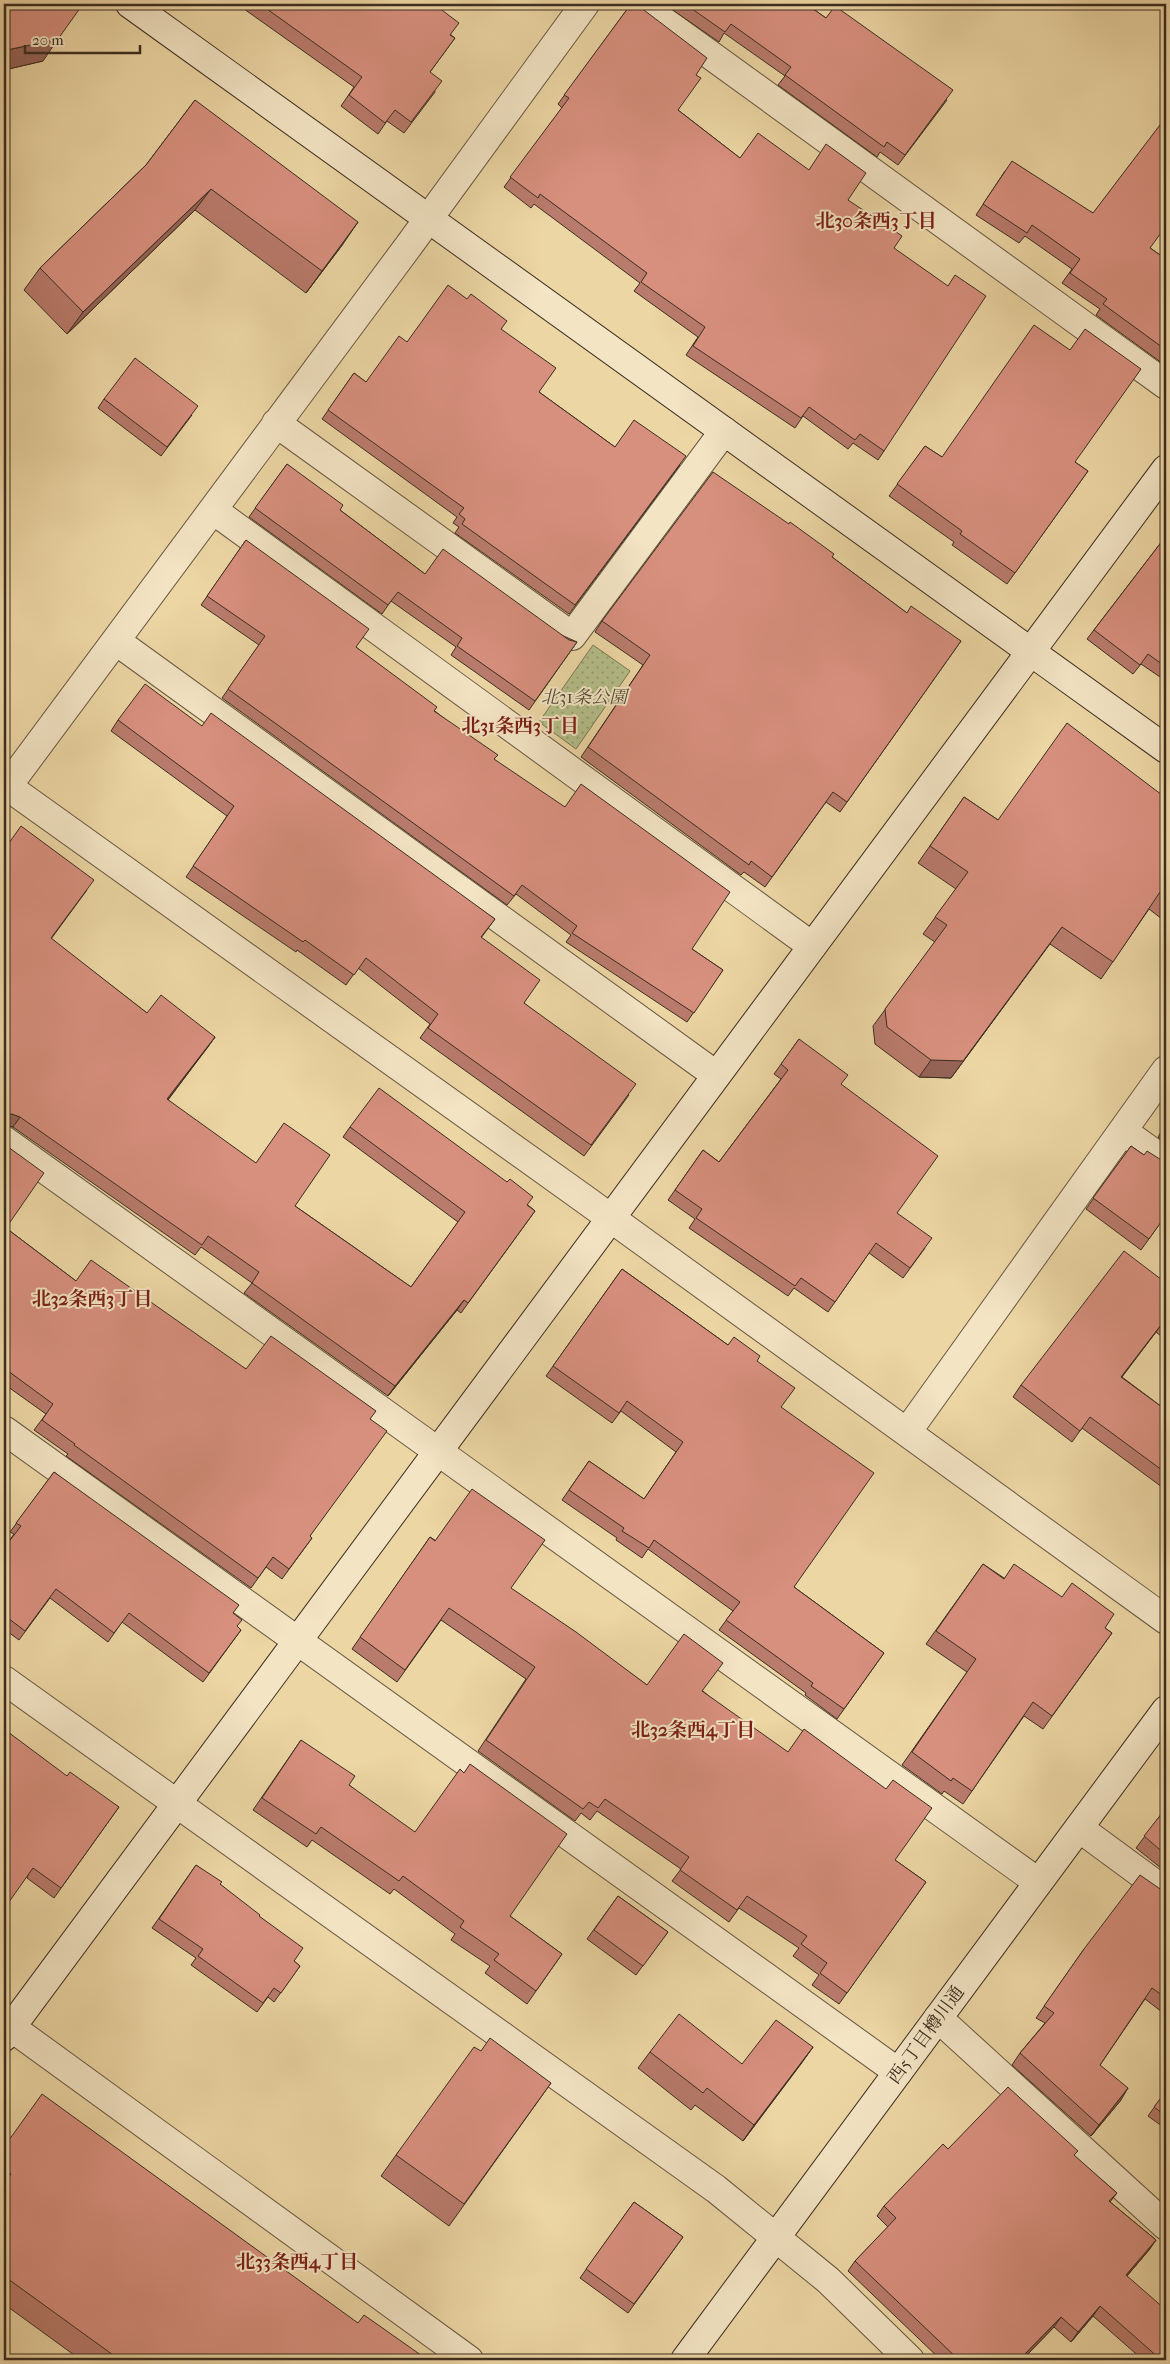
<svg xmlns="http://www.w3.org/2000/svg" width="1170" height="2364" font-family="'IM FELL French Canon','Noto Serif JP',serif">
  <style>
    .grass { fill: url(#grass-dots); stroke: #787654 }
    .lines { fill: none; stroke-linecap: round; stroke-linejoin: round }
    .street-casing { stroke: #685741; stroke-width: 30 }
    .secondary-casing { stroke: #3c2d20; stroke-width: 30 }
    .street { stroke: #f3e4c4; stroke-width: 28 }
    .secondary { stroke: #f3e4c4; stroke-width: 28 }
    .wall { fill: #b97b6c; stroke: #3c2d20 }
    .shaded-wall { fill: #966458; stroke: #3c2d20 }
    .building { fill: #d78f7e; stroke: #3c2d20 }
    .labels { text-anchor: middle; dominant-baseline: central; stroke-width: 4; stroke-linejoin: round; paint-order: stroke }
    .park-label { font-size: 18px; font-style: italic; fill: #544a35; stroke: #f3e4c4 }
    .street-label { font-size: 18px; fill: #3c2d20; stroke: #f3e4c4 }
    .neighbourhood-label { font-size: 19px; font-weight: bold; fill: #7a1f14; stroke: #f3e4c4 }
  </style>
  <defs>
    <pattern id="grass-dots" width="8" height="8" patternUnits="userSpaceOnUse" patternTransform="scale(1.25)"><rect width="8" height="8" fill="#b4be88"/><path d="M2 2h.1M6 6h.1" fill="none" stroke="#949b6f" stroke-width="1.8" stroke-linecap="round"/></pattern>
  </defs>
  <rect width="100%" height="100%" fill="#ecd6a4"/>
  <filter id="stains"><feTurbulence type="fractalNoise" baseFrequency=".004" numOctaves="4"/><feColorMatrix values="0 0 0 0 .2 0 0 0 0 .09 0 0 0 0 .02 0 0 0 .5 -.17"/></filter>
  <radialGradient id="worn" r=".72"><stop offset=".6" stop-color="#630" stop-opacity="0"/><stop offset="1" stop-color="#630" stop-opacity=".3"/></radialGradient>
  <path class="grass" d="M593 645 630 671 576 749 539 722Z"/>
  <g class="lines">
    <defs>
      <path id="street" d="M640 4 1166 385
        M276 423 572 636 724 431
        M213 510 812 946
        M116 641 716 1075
        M7 786 583 1198 1166 1620
        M4 791 410 244 585 4
        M1123 1131 1166 1162
        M4 1140 1038 1882
        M4 1430 898 2072
        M907 1432 1166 1070
        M4 1680 716 2189 828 2280 910 2360
        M1079 1828 1166 1892
        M938 2018 1166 2226
        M4 2022 469 2360"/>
      <path id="secondary" d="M130 4 1166 749
        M4 2037 1166 469
        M685 2360 1166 1710"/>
    </defs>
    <use href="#street" class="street-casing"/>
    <use href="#secondary" class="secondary-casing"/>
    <use href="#street" class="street"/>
    <use href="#secondary" class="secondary"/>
  </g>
  <path class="wall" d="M4 4 43 61 4 70Z
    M237 4H434L451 35 455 38 430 72 435 92 404 133 387 121 378 134 341 106 354 87Z
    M631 4 696 75 678 110 740 158 848 200 894 248 884 451 878 460 853 443 848 449 803 416 795 428 686 355 698 337 634 291 640 283 534 204 531 208 504 187 562 108 558 104Z
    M664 4H806L826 18 947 100 898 165 880 152 877 157 778 85 785 76 724 33 719 42Z
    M195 100 343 244 306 293 195 210 67 334 24 290 40 268 146 165Z
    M1005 171 1093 213 1150 248 1166 259V356L1162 363 1096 315 1100 309 1062 283 1072 269 1025 236 1019 243 976 215Z
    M501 329 539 392 615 447 680 465 569 614 455 533 459 527 453 523 457 517 322 419 354 373 366 382 407 342Z
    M104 399 192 415 161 456 98 408Z
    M925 446 942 457 1075 462 1088 471 1007 584 952 545 954 542 889 496Z
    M287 464 340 510 425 574 577 642 529 710 451 655 456 647 391 601 382 614 249 517Z
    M1166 536V681L1141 664 1133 674 1087 639Z
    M246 540 356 647 494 759 692 949 723 970 687 1022 566 942 571 935 516 894 507 905 222 698 259 645 201 605Z
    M832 557 907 613 961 641 840 812 826 802 765 887 744 872 741 875 581 757 643 665 595 632 602 621Z
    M118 720 202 726 495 919 481 938 524 1003 629 1095 584 1156 420 1038 430 1024 358 968 346 985 297 950 296 952 186 877 227 816 111 731Z
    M964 797 998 820 1166 798V922L1149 909 1101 979 1050 944 951 1078 919 1077 875 1044 873 1026 935 942 923 934 956 889 918 863Z
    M4 850 87 890 51 939 147 1013 215 1037 168 1100 295 1206 411 1287 458 1222 343 1137 350 1127 528 1205 535 1211 461 1313 457 1310 388 1396 244 1293 252 1283 201 1247 195 1255 13 1127 5 1124Z
    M799 1039 841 1085 897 1213 925 1248 903 1278 869 1253 828 1312 794 1288 788 1296 689 1228 695 1219 668 1200 703 1150 719 1162 781 1079 774 1074Z
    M1166 1124V1144L1158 1137Z
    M4 1144 6 1228 76 1281 246 1369 371 1419 310 1536 312 1538 282 1579 266 1567 251 1588 66 1456 68 1454 34 1430 46 1414 4 1384Z
    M1131 1146 1144 1155 1166 1215 1141 1250 1086 1209Z
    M622 1269 728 1345 757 1361 781 1407 794 1587 884 1653 837 1719 805 1695 806 1693 719 1630 733 1611 648 1549 642 1558 616 1540 617 1538 562 1500 589 1461 644 1499 676 1452 621 1411 612 1423 546 1376Z
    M1166 1283V1340L1156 1332 1122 1377 1166 1410V1490L1082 1428 1072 1442 1013 1397 1021 1385Z
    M54 1472 233 1613 237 1627 241 1630 203 1682 122 1622 108 1642 50 1598 19 1640 4 1629V1548L14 1534 10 1532Z
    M430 1537 511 1589 647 1685 703 1691 895 1860 926 1882 839 2004 812 1985 819 1975 793 1956 799 1948 739 1908 729 1922 672 1881 681 1869 597 1811 590 1820 581 1813 575 1821 478 1751 526 1679 441 1620 397 1682 352 1649Z
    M983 1564 1004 1578 1105 1628 1112 1633 1043 1729 1024 1716 963 1804 944 1791 942 1794 902 1765 967 1672 926 1644Z
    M301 1740 349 1785 510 1916 562 1954 527 2004 485 1973 490 1966 451 1940 455 1934 394 1889 390 1894 312 1840 307 1847 253 1810Z
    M67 1776 119 1807 54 1898 27 1878Z
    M1166 1808V1872L1136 1848Z
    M196 1865 259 1916 294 1961 300 1966 274 2002 268 1997 257 2012 191 1965 196 1958 152 1928Z
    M1166 1893V2015L1145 1999 1100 2065 1121 2100 1091 2136 1012 2065 1020 2053 1045 2023 1036 2018 1084 1949Z
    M618 1896 668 1932 636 1975 587 1939Z
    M813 2047 743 2141 695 2105 691 2110 638 2068 650 2052 742 2064Z
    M481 2051 551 2083 449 2226 381 2176 396 2155Z
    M1166 2091V2129L1148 2116Z
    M4 2147 358 2323 428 2360H81L4 2304Z
    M948 2149 1074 2156 1117 2193 1110 2202 1156 2240 1149 2250 1127 2276 1166 2360H1143L1093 2316 1071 2342 1054 2327 1022 2360H941L848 2271 855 2261 888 2227 877 2216 884 2206Z
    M634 2202 683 2237 628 2313 580 2278Z"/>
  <path class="shaded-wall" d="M58 39 43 61 4 70V55L7 50Z
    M211 189 195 210 67 334 83 312Z
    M358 222 343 244 306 293 322 271Z
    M1062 927 951 1078 919 1077 931 1060Z
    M215 1037 208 1047 160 1110 167 1099Z
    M12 1114 20 1117 13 1127 4 1125V1117L5 1115Z
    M464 1300 457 1310 388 1396 395 1386Z
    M1164 1321 1156 1332 1113 1388 1121 1377Z
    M813 2047 801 2064 743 2141 754 2125Z
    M1128 2088 1121 2100 1091 2136 1099 2125Z
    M1156 2240 1149 2250 1119 2285 1126 2275Z
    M1100 2306 1093 2316 1071 2342 1078 2332Z
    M1061 2317 1054 2327 1022 2360H1019Z"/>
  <path class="building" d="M4 4H83L58 39 7 50 4 39Z
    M260 4H434L459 23 450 35 455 38 430 72 442 81 411 122 395 110 385 123 349 95 362 77Z
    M631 4H636L707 58 696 75 701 78 678 110 740 158 758 133 809 170 826 144 866 173 848 200 902 236 894 248 948 286 955 275 986 296 884 451 860 434 855 440 809 407 801 418 693 346 705 327 641 282 647 273 540 194 538 198 510 177 569 98 564 95Z
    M685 4H806L826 18 835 6 953 90 905 155 887 142 884 147 785 75 791 67 731 24 725 32Z
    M195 100 358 222 322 271 211 189 83 312 40 268 146 165Z
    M1166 117V226L1150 248 1166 259V350L1103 304 1107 299 1070 273 1080 259 1032 225 1027 233 983 204 1012 161 1093 213Z
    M448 285 467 299 471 294 507 321 501 329 556 368 539 392 615 447 634 420 686 456 575 605 462 524 465 519 459 514 464 508 328 410 354 373 366 382 399 336 407 342Z
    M1034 325 1070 350 1085 329 1141 369 1075 462 1088 471 1015 573 960 534 962 531 897 484 925 446 942 457Z
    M135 358 198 406 167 447 104 399Z
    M287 464 343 505 340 510 425 574 443 549 569 640 577 642 535 701 457 646 462 638 398 592 388 605 255 508Z
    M713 472 789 524 790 522 834 554 832 557 907 613 911 606 961 641 847 802 833 792 772 877 751 861 749 865 588 747 650 655 602 621Z
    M1166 536V667L1148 654 1140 665 1094 630Z
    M246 540 369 629 356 647 437 707 434 711 498 755 494 759 565 807 581 784 730 892 692 949 723 970 694 1013 572 933 577 926 522 885 514 896 228 689 265 636 207 596Z
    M145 684 202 726 211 713 495 919 481 937 540 980 524 1003 636 1084 591 1145 428 1028 438 1014 366 958 354 975 305 940 303 942 193 866 234 806 118 720Z
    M1067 723 1166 798V896L1160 892 1113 962 1062 927 963 1061 931 1060 887 1027 885 1009 947 925 935 917 968 872 930 846 964 797 998 820Z
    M21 826 94 880 51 938 147 1013 161 995 215 1037 167 1099 256 1163 284 1123 330 1155 295 1206 411 1287 465 1212 350 1127 379 1088 507 1182 510 1179 533 1197 527 1205 535 1211 468 1303 464 1300 395 1386 252 1283 259 1272 208 1236 202 1245 20 1117 12 1114 5 1115 4 1117V850Z
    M799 1039 848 1075 841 1084 938 1156 897 1213 932 1238 910 1268 876 1243 835 1302 801 1278 795 1286 696 1218 702 1209 675 1190 703 1150 719 1162 788 1070 781 1064Z
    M4 1144 44 1173 6 1228 76 1281 91 1260 246 1369 271 1336 376 1411 370 1419 387 1431 310 1536 312 1538 289 1569 273 1557 258 1578 74 1445 75 1444 42 1420 53 1404 4 1368Z
    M1131 1146 1144 1155 1147 1151 1166 1163V1215L1149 1239 1093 1198Z
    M1124 1251 1166 1283V1323L1164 1321 1121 1377 1166 1410V1473L1090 1417 1080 1431 1021 1385Z
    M622 1269 728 1345 734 1337 760 1356 757 1361 795 1388 781 1407 874 1473 794 1587 884 1653 844 1709 811 1686 813 1683 726 1620 740 1602 654 1540 649 1548 622 1531 624 1528 569 1490 589 1461 644 1499 683 1442 627 1401 619 1413 553 1366Z
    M54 1472 239 1605 233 1613 242 1620 237 1626 241 1630 209 1673 129 1613 114 1633 56 1589 25 1631 4 1615V1548L21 1526 16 1523Z
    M472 1489 545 1540 511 1588 576 1632 647 1685 684 1634 723 1663 702 1691 788 1752 804 1729 886 1789 893 1780 932 1808 895 1860 926 1882 847 1993 820 1973 827 1963 801 1944 807 1936 747 1896 737 1910 680 1870 689 1857 605 1799 598 1808 589 1802 583 1809 486 1740 535 1667 449 1608 405 1670 360 1637 430 1537 435 1541Z
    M983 1564 1004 1579 1014 1564 1062 1597 1072 1583 1114 1614 1105 1628 1112 1633 1052 1716 1033 1702 972 1791 953 1778 951 1781 912 1752 976 1659 936 1631Z
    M4 1729 67 1776 70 1772 119 1807 61 1888 33 1868 4 1909Z
    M301 1740 355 1776 349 1785 415 1832 460 1769 464 1773 470 1764 567 1834 510 1916 562 1954 536 1991 494 1960 499 1954 460 1927 464 1921 403 1876 399 1881 321 1827 316 1834 262 1798Z
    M1166 1808V1855L1144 1836Z
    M196 1865 222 1882 220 1884 260 1915 259 1916 303 1948 294 1961 300 1966 281 1993 274 1988 263 2003 198 1956 203 1949 159 1919Z
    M1140 1875 1166 1893V1998L1152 1988 1100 2065 1128 2088 1099 2125 1020 2053 1054 2013 1044 2006 1084 1949Z
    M618 1896 668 1932 643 1966 594 1930Z
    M679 2014 742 2064 776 2020 813 2047 754 2125 707 2088 703 2093 650 2052Z
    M490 2038 551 2083 464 2204 396 2155 474 2047 481 2051Z
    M1008 2087 1078 2151 1074 2155 1117 2193 1109 2201 1156 2240 1126 2275 1166 2310V2360H1158L1159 2358 1100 2306 1078 2332 1061 2317 1019 2360H959L855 2261 896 2218 884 2206 943 2144 948 2149Z
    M1166 2091V2116L1154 2107Z
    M42 2094 358 2323 364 2315 428 2360H120L4 2276V2184L11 2174 4 2169V2147Z
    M634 2202 683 2237 634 2304 586 2269Z"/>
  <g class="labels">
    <g class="park-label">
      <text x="584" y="697">北31条公園</text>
    </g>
    <g class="street-label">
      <text transform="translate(926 2035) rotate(-54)">西5丁目樽川通</text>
    </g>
    <g class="neighbourhood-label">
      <text x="876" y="221">北30条西3丁目</text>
      <text x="520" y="726">北31条西3丁目</text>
      <text x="92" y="1299">北32条西3丁目</text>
      <text x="693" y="1730">北32条西4丁目</text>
      <text x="297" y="2262">北33条西4丁目</text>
    </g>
  </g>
  <rect width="1170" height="2364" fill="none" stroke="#ecd6a4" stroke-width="20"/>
  <rect x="5" y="5" width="1160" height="2354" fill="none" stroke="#3c2d20" stroke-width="2.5"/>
  <rect x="10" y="10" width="1150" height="2344" fill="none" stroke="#3c2d20"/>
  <path d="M25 45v8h115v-8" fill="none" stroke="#3c2d20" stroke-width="2.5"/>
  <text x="32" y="45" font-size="15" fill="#3c2d20" stroke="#f3e4c4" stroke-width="4" paint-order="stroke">20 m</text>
  <rect width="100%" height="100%" filter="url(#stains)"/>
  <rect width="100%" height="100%" fill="url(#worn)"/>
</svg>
